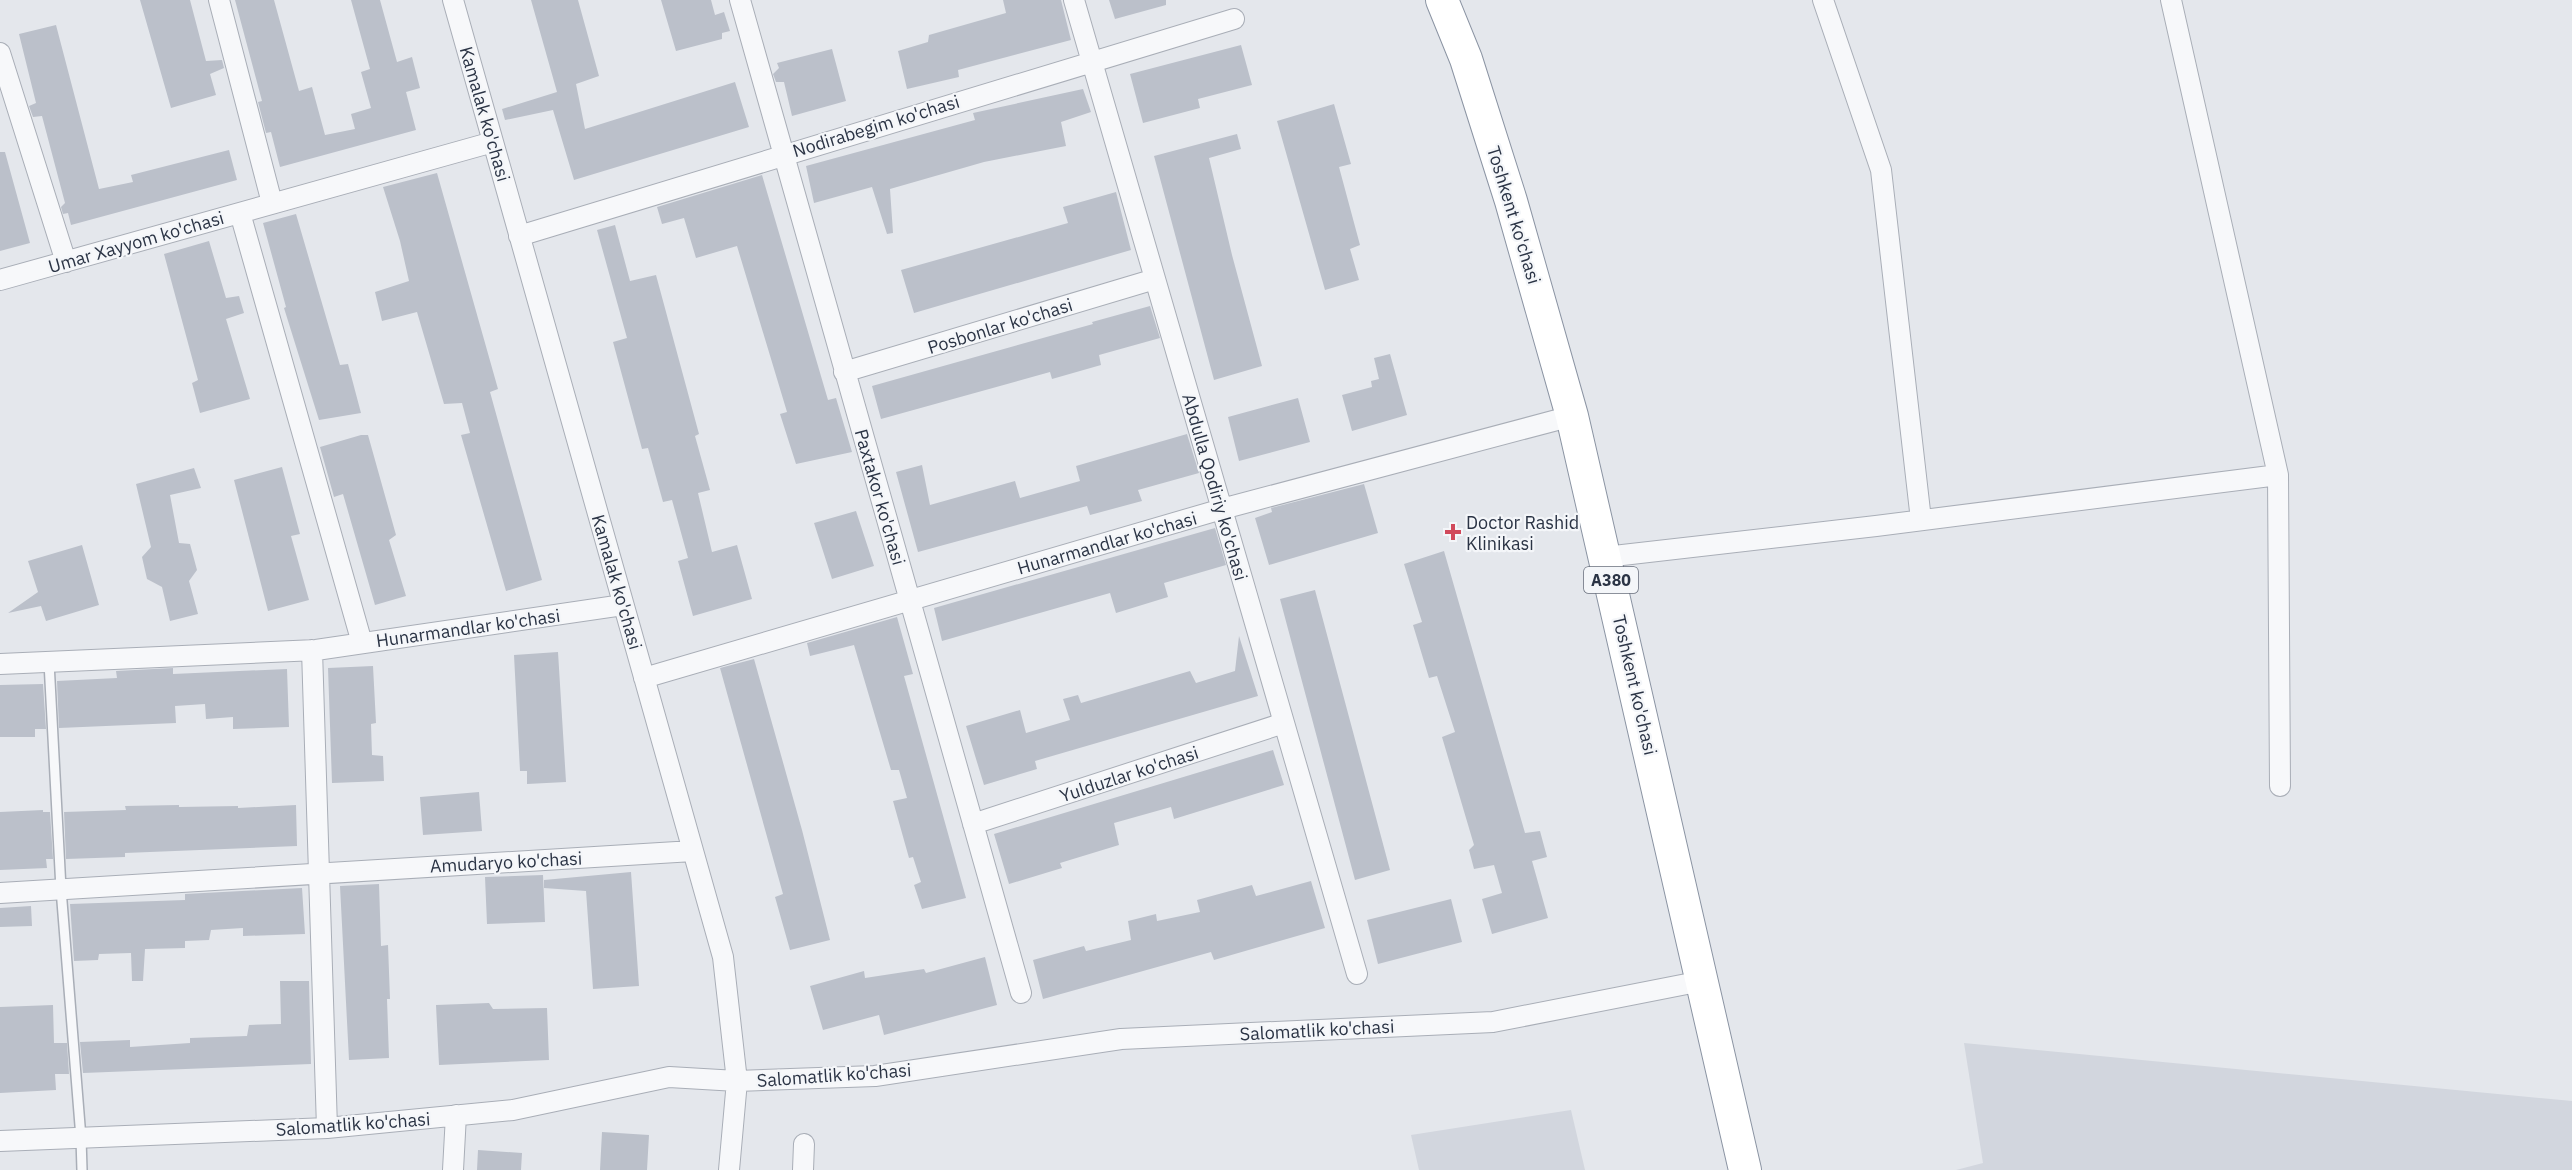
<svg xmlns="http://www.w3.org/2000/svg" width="2572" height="1170" font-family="'IBM Plex Sans',sans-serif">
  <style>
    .built { fill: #d2d6de }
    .building { fill: #bbc0ca }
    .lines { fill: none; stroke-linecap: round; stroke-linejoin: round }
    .service-casing { stroke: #a9aeb7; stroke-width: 12 }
    .minor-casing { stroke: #a9aeb7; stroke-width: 22 }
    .trunk-casing { stroke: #8b94a3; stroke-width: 34 }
    .service { stroke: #f7f8fa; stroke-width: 9 }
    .minor { stroke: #f7f8fa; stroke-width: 20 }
    .trunk { stroke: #fff; stroke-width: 32 }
    .poi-dot { fill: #d1495b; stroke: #f4f6f9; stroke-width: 2 }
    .labels { text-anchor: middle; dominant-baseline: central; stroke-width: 4.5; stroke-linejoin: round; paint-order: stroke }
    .shield { fill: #f4f6f9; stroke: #676e7b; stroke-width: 1.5 }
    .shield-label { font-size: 16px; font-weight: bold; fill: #2b3445 }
    .street-label { font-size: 18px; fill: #2b3445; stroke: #f4f6f9 }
    .poi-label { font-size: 18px; fill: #2b3445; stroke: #f4f6f9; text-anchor: start }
  </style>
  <rect width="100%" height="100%" fill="#e4e7ec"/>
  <path class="built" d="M1964 1043 2572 1101V1170H1956L1983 1163Z
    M1571 1110 1585 1170H1419L1411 1135Z"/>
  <path class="building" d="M140 0H190L206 61 222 60 224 68 210 74 216 95 171 108Z
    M235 0H274L299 91 312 87 325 135 355 129 351 114 371 108 361 72 370 69 351 0H380L397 62 412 57 420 88 406 92 416 130 280 167 271 132 266 133 258 102 262 101Z
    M531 0H578L599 76 576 84 585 129 735 82 749 127 574 180 553 110 505 120 502 109 557 92Z
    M661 0H711L715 15 724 12 730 31 722 33V39L676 51Z
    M1003 0H1061L1071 40 958 70 959 77 907 89 898 51 928 42 929 35 1006 13Z
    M1109 0H1166V5L1115 19Z
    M56 25 99 189 133 182 131 175 229 150 237 180 71 225 68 213 63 214 61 207 65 203 42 116 33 117 29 106 36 103 19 34Z
    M1241 45 1252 85 1198 99 1200 108 1143 123 1130 74Z
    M832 49 846 101 792 116 784 82H776L773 74 779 68 777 63Z
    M1083 89 1091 112 1061 122 1066 146 984 162 890 189 893 233 887 234 872 187 814 203 806 166 975 120 973 113Z
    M1334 104 1351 164 1339 167 1360 245 1350 249 1359 280 1325 290 1277 121Z
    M1237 134 1241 149 1209 158 1232 255 1262 366 1214 380 1154 156Z
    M0 152H5L30 243 0 251Z
    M437 173 498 389 490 392 542 580 506 591 461 435 470 433 462 403 444 404 417 312 382 321 375 292 409 281 400 241 383 187Z
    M762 175 828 400 836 398 852 452 796 464 780 414 787 412 737 246 696 258 684 218 662 224 657 207Z
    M1116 192 1131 250 914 313 901 270 1068 223 1063 207Z
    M296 214 340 365 348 364 361 413 319 420 284 308 286 307 263 223Z
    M615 225 630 281 656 275 699 434 695 436 710 490 698 493 712 552 737 545 752 599 693 616 678 561 688 558 672 500 663 502 648 448 642 449 613 342 627 338 597 230Z
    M209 241 226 298 239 296 244 313 226 319 250 399 200 413 192 383 198 380 164 254Z
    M1150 306 1160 338 1099 355 1101 365 1052 379 1050 372 881 419 872 386 1093 324 1092 322Z
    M1390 354 1407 415 1352 431 1342 395 1372 387 1371 381 1379 379 1374 358Z
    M1298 398 1310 442 1239 461 1228 417Z
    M1187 434 1199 473 1138 490 1142 501 1090 515 1087 506 918 552 896 472 922 465 930 505 1015 481 1020 498 1080 481 1076 466Z
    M361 435H368L396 535 389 540 406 596 375 605 343 494 334 497 320 447Z
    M282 467 300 534 291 536 309 600 268 611 234 480Z
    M194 468 201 488 170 495 179 543 190 544 197 570 189 581 198 614 170 621 162 587 147 579 142 557 151 547 136 484Z
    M1364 484 1378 533 1269 565 1255 518 1272 512 1271 508Z
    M856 511 874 566 832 579 814 523Z
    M1215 528 1226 565 1164 583 1168 597 1116 613 1110 593 942 641 934 608Z
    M82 545 99 605 46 621 41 606 8 613 38 592 28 561Z
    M1444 551 1525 833 1540 831 1547 857 1532 861 1548 918 1492 934 1482 899 1502 893 1494 865 1474 869 1469 850 1474 845 1442 737 1455 732 1437 676 1429 678 1413 625 1422 622 1404 564Z
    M1315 590 1390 870 1355 880 1280 599Z
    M897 617 913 674 904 676 966 898 922 909 914 885 921 882 913 857 909 858 893 801 907 798 899 770H891L854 645 810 656 807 643Z
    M1239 636 1258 696 1035 761 1037 769 984 785 966 726 1020 710 1026 733 1070 720 1063 699 1078 695 1081 703 1190 671 1196 683 1235 671Z
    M558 652 566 782 527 784V771H520L514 655Z
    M754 659 802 830 830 940 790 950 775 897 783 894 720 668Z
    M373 666 376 723 371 724 372 755 383 756 384 781 332 783 328 668Z
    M173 668V674L287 669 289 727 233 729V717L206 719 205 704 175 706 176 723 59 728 57 681 117 678 116 671Z
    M43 684 46 729H35V737H0V685Z
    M1273 750 1284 785 1174 819 1171 807 1114 823 1119 845 1060 863 1062 868 1009 884 994 834Z
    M479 792 482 831 423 835 420 797Z
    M179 805V807L238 806V808L296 805 297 846 125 853V857L66 859 64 812 126 810 125 806Z
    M43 810V812H50L53 859H46L47 868 0 870V812Z
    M631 872 639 986 593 989 586 891 544 888V880Z
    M543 875 545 922 487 924 485 877Z
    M1311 881 1325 928 1214 960 1211 952 1043 999 1033 960 1084 946 1086 951 1131 940 1128 921 1156 914 1157 921 1200 912 1197 900 1252 885 1256 896Z
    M379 884 381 946 388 945 390 999H387L389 1058 349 1060 340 886Z
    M302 888 305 934 243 936V928L211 930 209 940 185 941V948L145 949 143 981H132L131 953 99 954 98 960 74 961 70 904 185 900V894Z
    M1451 899 1462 942 1378 964 1367 920Z
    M31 906 32 926 0 927V908Z
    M985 957 997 1005 884 1035 879 1015 823 1030 810 986 864 971 865 978 924 969 926 973Z
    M280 981H309L311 1064 83 1073 80 1042 130 1040V1047L190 1043V1038L247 1036 249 1025 281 1024Z
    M489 1003 493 1009 547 1008 549 1060 439 1065 436 1005Z
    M53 1005 54 1043H67L69 1074H55L56 1090 0 1093V1007Z
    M602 1132 649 1135 647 1170H600Z
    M478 1150 522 1153 521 1170H477Z"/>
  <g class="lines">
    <defs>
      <path id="service" d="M49 662 61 889 81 1138 82 1170"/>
      <path id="minor" d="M219 0 272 203
        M453 0 723 957 737 1081 729 1170
        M740 0 1021 993
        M1074 0 1357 974
        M1823 0 1881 170 1921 520
        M2171 0 2278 475 2280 786
        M0 53 66 262
        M240 213 362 643
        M519 236 1234 19
        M0 280 493 142
        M844 372 1155 279
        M1605 557 1876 526 2278 475
        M312 650 327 1128
        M0 664 316 650 623 605
        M644 678 1222 509 1572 416
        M973 824 1284 723
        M0 893 693 851
        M0 1141 327 1128 513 1110 669 1077 737 1081 875 1076 1121 1039 1493 1022 1702 981
        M453 1170 456 1115
        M803 1170 804 1144"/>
      <path id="trunk" d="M1442 0 1466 59 1511 201 1572 416 1745 1170"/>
    </defs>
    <use href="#service" class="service-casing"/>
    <use href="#minor" class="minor-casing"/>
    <use href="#trunk" class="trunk-casing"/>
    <use href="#service" class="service"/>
    <use href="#minor" class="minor"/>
    <use href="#trunk" class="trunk"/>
  </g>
  <path class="poi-dot" d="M1450 523h6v6h6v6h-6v6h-6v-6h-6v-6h6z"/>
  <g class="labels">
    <rect class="shield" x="1584" y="567" width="54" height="26" rx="4.5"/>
    <g class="shield-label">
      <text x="1611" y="580">A380</text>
    </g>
    <g class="street-label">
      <text transform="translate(485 114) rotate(74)">Kamalak ko'chasi</text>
      <text transform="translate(876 126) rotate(-17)">Nodirabegim ko'chasi</text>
      <text transform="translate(1514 215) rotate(73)">Toshkent ko'chasi</text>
      <text transform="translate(136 242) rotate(-16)">Umar Xayyom ko'chasi</text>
      <text transform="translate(1000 326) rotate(-17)">Posbonlar ko'chasi</text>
      <text transform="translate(1215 487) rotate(74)">Abdulla Qodiriy ko'chasi</text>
      <text transform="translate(880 497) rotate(74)">Paxtakor ko'chasi</text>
      <text transform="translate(1107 543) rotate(-16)">Hunarmandlar ko'chasi</text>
      <text transform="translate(617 582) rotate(74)">Kamalak ko'chasi</text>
      <text transform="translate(468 628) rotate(-8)">Hunarmandlar ko'chasi</text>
      <text transform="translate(1635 685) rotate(77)">Toshkent ko'chasi</text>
      <text transform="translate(1129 774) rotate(-18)">Yulduzlar ko'chasi</text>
      <text transform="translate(506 862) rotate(-3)">Amudaryo ko'chasi</text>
      <text transform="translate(1317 1030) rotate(-3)">Salomatlik ko'chasi</text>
      <text transform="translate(834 1075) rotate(-4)">Salomatlik ko'chasi</text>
      <text transform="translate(353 1124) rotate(-4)">Salomatlik ko'chasi</text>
    </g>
    <g class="poi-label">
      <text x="1466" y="522">Doctor Rashid<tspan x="1466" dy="21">Klinikasi</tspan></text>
    </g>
  </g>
</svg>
